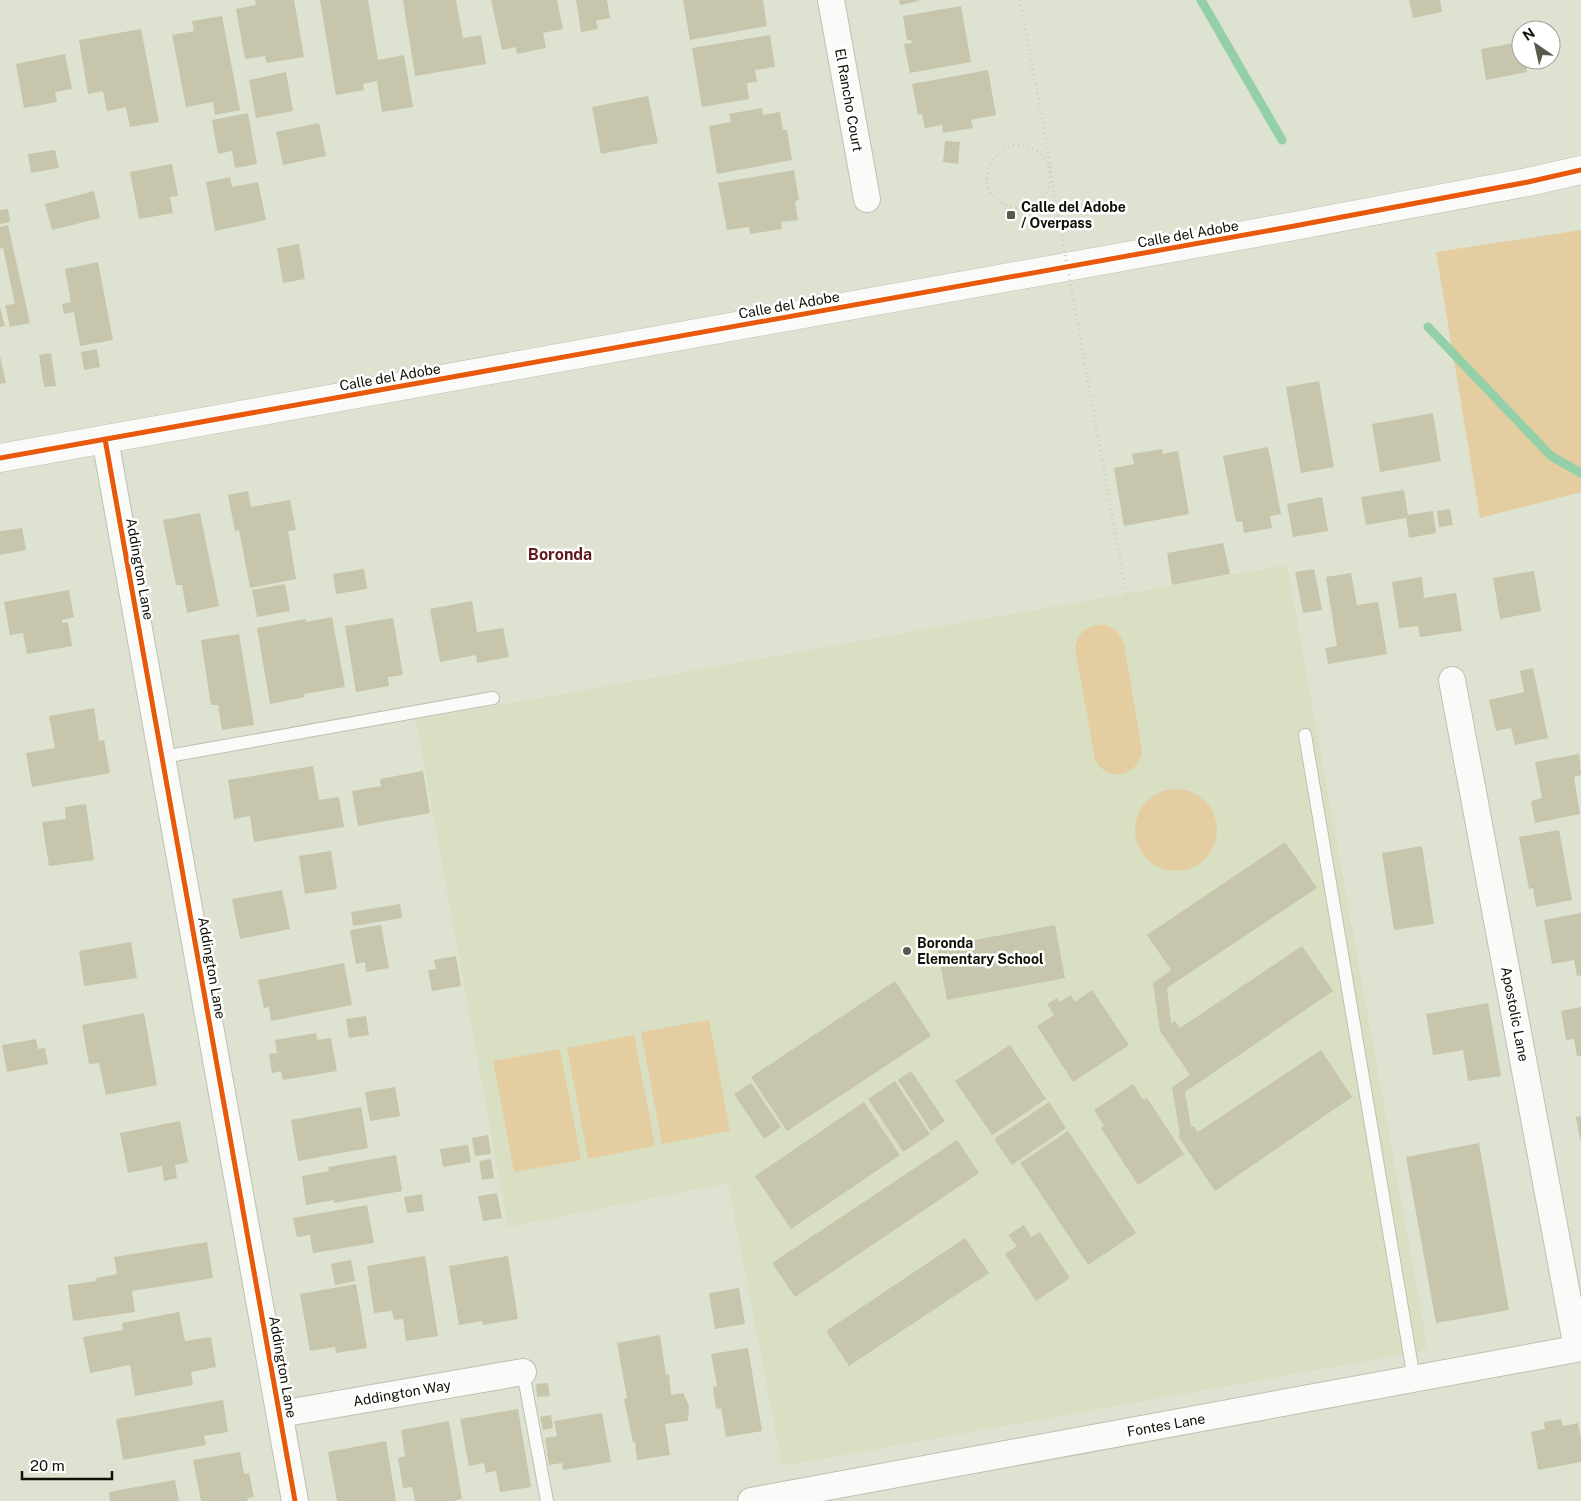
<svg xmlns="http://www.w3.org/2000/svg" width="1581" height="1501" font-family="'Public Sans',sans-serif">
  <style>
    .built { fill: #d9dfc2 }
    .green { fill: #e4cea1 }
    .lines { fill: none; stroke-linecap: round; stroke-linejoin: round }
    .stream { stroke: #93d0a7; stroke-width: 9 }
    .building { fill: #c7c5ac }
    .lane-casing { stroke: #bdc0b2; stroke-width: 14 }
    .street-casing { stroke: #bdc0b2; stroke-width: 28 }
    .secondary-casing { stroke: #bdc0b2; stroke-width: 29 }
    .path { stroke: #cccec8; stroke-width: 3; stroke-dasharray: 1 4; stroke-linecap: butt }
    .lane { stroke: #fafbf8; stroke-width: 12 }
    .street { stroke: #fafbf8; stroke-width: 26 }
    .secondary { stroke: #fafbf8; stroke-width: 28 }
    .path-bridge { stroke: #cccec8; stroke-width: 3; stroke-dasharray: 1 4; stroke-linecap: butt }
    .cycleway-casing { stroke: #fff; stroke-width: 8 }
    .cycleway { stroke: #e8590c; stroke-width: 5 }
    .poi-dot { fill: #575a4d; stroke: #fff; stroke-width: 2 }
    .labels { text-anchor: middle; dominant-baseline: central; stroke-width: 5; stroke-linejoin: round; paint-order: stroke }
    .street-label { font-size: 14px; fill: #0f1106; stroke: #fff }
    .poi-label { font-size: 14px; font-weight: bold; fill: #0f1106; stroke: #fff; text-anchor: start }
    .quarter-label { font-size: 16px; font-weight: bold; fill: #5f1a20; stroke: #fff }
  </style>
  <rect width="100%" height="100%" fill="#dee2d0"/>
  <path class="built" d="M1287 565 1428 1350 782 1466 728 1183 508 1227 416 720Z"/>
  <path class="green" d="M1581 230V492L1480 518 1436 252Z
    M1096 625C1109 623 1120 631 1124 644L1142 751C1138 778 1106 783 1095 759L1075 648C1077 636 1083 628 1096 625Z
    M1135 830a41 41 0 1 1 82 0a41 41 0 1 1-82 0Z
    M709 1020 730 1131 662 1144 641 1032Z
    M634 1035 655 1146 588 1159 567 1048Z
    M560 1049 581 1160 514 1172 493 1061Z"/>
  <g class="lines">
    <path class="stream" d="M1201 0 1282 140
      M1428 327 1551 456 1581 473"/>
  </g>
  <path class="building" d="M255 0H294L304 57 267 63 265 56 245 59 236 9 256 5Z
    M320 0H368L378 60 404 55 413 107 382 112 377 81 363 84 364 90 336 95Z
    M403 0H456L463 38 481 35 486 64 415 76Z
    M491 0H557L563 29 543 33 546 48 517 54 516 47 502 50Z
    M576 0H607L610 18 596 21 598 29 581 32Z
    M683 0H763L767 26 690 40Z
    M899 0H919V1L900 5Z
    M1409 0H1440L1442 12 1413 18Z
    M961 6 971 62 910 73 904 44 912 43 911 40H907L903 16Z
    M222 16 240 110 215 115 213 102 186 107 172 35 194 31 192 21Z
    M141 29 159 122 130 127 126 107 107 111 103 91 88 94 79 40Z
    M770 35 775 67 755 70 757 82 747 83 749 99 702 107 692 48Z
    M1521 42V60H1525L1527 72 1486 80 1481 49Z
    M65 54 72 89 55 92 57 102 24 108 16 64Z
    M988 70 996 115 971 120 973 128 943 133 942 125 925 128 922 114 918 115 912 84Z
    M286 72 293 111 256 118 249 80Z
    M648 96 658 143 601 154 592 107Z
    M762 108 763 115 780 112 783 130H787L792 160 717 174 709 126 731 122 729 114Z
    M248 113 257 164 235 168 232 151 218 154 212 120Z
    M319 123 326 156 283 165 276 132Z
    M945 141 960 142 958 164 943 162Z
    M55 150 59 168 31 173 28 154Z
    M172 164 178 196 170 197 173 213 139 219 130 172Z
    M794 170 799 200 795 201 798 220 781 222 782 229 750 234 749 227 727 230 718 183Z
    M230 177 232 187 258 182 266 220 215 231 206 182Z
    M94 191 100 218 52 230 45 204Z
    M8 209 10 222 0 224V210Z
    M8 225 30 323 10 327 5 305 15 304 3 248 0 249V227Z
    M299 244 305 279 283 283 277 248Z
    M98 262 113 340 80 346 74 312 64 314 62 304 71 302 65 269Z
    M0 307 5 326 0 327Z
    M97 349 100 367 84 370 81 352Z
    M51 353 56 386 44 387 39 355Z
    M0 356 6 383 0 384Z
    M1319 381 1334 467 1301 473 1286 387Z
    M1433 413 1441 461 1380 472 1372 424Z
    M1268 447 1281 514 1270 516 1272 528 1244 533 1242 521 1236 522 1223 456Z
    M1162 449 1163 454 1178 451 1189 514 1124 526 1114 468 1134 464 1132 454Z
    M1404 490 1408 515 1433 511 1436 533 1409 538 1406 518 1366 525 1361 497Z
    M248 491 251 507 290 500 296 530 288 531 296 579 250 588 239 530 235 531 228 495Z
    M1322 497 1328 531 1293 537 1287 504Z
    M1450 509 1453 525 1439 527 1437 511Z
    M200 513 219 606 187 613 182 585H176L163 520Z
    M22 528 26 550 0 555V531Z
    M1223 543 1230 574 1172 585 1167 553Z
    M364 569 367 589 336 594 333 574Z
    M1314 569 1322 610 1303 613 1295 572Z
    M1534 571 1541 611 1500 619 1493 578Z
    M1351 573 1357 605 1378 602 1387 654 1328 664 1325 648 1337 646 1326 577Z
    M1422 577 1424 598 1456 593 1462 631 1420 637 1418 626 1399 628 1392 582Z
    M285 584 290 611 257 617 252 590Z
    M69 590 74 617 62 620V623L68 622 72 646 27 654 23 633 10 635 4 602Z
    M472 601 477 632 503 628 509 657 477 663 476 655 440 662 430 609Z
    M332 617 345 687 304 694 305 697 270 704 257 628 306 619V622Z
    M393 618 403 675 388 677 389 686 356 692 345 626Z
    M239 634 254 725 222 730 218 705H211L201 640Z
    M1533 668 1548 738 1515 745 1511 728 1496 731 1489 700 1524 692 1520 671Z
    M94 708 99 741 104 740 110 773 32 787 26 753 55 748 49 716Z
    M1579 754 1581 775 1574 777 1580 814 1535 823 1531 801 1542 798 1535 762Z
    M313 766 319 800 339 797 344 827 254 842 250 816 234 819 228 780Z
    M423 771 430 813 358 826 352 791 381 786 380 779Z
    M86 804 94 860 49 866 42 822 66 819 65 807Z
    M1559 830 1572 900 1536 907 1533 888 1529 889 1519 837Z
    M1285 842 1317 888 1167 988 1171 1023 1175 1021 1180 1028 1302 946 1333 991 1185 1092 1191 1127 1194 1126 1198 1132 1321 1050 1352 1097 1215 1191 1178 1136 1180 1135 1172 1087 1190 1075 1160 1031 1153 983 1171 970 1147 935Z
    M1422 846 1434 924 1394 930 1382 853Z
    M331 851 337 889 305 894 299 856Z
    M282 890 290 929 240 939 232 899Z
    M400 904 402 918 353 926 351 912Z
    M1581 913V975L1577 976 1574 960 1552 964 1544 920Z
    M381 925 389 968 366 972 365 962 356 964 350 930Z
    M1055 925 1065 978 947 1000 937 947Z
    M131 942 137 978 84 986 79 951Z
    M456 956 461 986 432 991 428 970 436 969 434 960Z
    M344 963 352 1005 271 1021 269 1007 264 1008 258 980Z
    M895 981 931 1036 787 1131 751 1077Z
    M1092 990 1129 1045 1073 1082 1037 1026 1054 1015 1047 1004 1057 998 1060 1002 1071 995 1075 1002Z
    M1488 1003 1501 1076 1468 1081 1463 1050 1433 1055 1426 1014Z
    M1581 1007V1056H1577L1574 1039 1566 1040 1561 1011Z
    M144 1013 157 1085 106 1095 99 1063 89 1064 82 1025Z
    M366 1016 369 1035 349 1038 346 1019Z
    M316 1033 317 1040 331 1038 337 1071 283 1080 281 1071 272 1073 269 1054 277 1053 275 1040Z
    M36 1039 38 1049 45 1048 48 1064 7 1072 2 1045Z
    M1010 1045 1046 1099 992 1135 955 1081Z
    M911 1071 945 1121 931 1131 898 1080Z
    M895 1081 930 1134 903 1152 868 1099Z
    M751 1083 781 1127 764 1139 734 1094Z
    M1133 1084 1143 1100 1147 1098 1184 1154 1138 1185 1101 1128 1104 1126 1094 1110Z
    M395 1087 400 1116 370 1121 365 1092Z
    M864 1102 900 1155 791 1229 755 1176Z
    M1049 1102 1066 1128 1012 1165 994 1139Z
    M361 1107 368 1148 298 1161 291 1120Z
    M1581 1116V1140H1580L1576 1117Z
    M180 1121 188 1162 175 1165 177 1178 164 1181 162 1166 128 1173 120 1133Z
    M1068 1131 1136 1233 1088 1265 1020 1163Z
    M488 1135 491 1154 475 1156 472 1138Z
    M957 1140 979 1173 795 1297 772 1263Z
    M1479 1143 1509 1310 1436 1323 1406 1157Z
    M468 1145 471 1162 443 1167 440 1149Z
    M396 1155 402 1191 334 1203V1200L306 1205 302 1176 329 1171 328 1167Z
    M491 1159 494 1178 482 1180 479 1161Z
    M497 1193 502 1218 483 1221 478 1196Z
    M422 1194 424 1211 407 1213 404 1197Z
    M367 1205 374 1243 313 1253 310 1235 297 1237 293 1218Z
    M1024 1225 1031 1237 1040 1232 1070 1278 1036 1301 1005 1254 1017 1246 1008 1235Z
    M965 1238 989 1273 849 1366 826 1331Z
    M207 1242 213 1278 132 1291 135 1312 73 1321 68 1285 97 1281 96 1278 117 1274 114 1257Z
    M425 1256 438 1336 406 1341 403 1319 394 1320 392 1311 374 1313 367 1266Z
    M508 1256 518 1319 483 1325 482 1321 459 1325 449 1266Z
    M351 1260 355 1281 335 1285 331 1264Z
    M356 1284 367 1348 336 1353 335 1347 310 1351 300 1294Z
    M739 1288 745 1324 715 1329 709 1293Z
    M179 1312 185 1341 211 1337 216 1367 191 1372 193 1385 135 1396 130 1365 90 1373 83 1337 123 1330 122 1323Z
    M660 1335 666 1375 669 1374 671 1395 683 1393 689 1406 688 1421 665 1424 670 1455 637 1460 635 1442H633L624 1399 627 1398 617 1343Z
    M748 1348 762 1431 726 1437 721 1408 716 1409 713 1387 717 1386 711 1354Z
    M548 1383 550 1396 537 1397 536 1384Z
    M223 1400 228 1432 204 1436 206 1445 123 1460 116 1419Z
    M518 1409 531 1487 500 1492 496 1471 486 1473 484 1463 469 1466 460 1419Z
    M602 1413 611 1462 563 1470 562 1463 549 1465 545 1438 557 1436 554 1421Z
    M551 1415 553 1428 543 1430 540 1417Z
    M1561 1419 1563 1426 1578 1423 1581 1438V1462L1538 1470 1531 1432 1545 1429 1544 1422Z
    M449 1421 462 1499 453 1501H415L412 1487 403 1488 398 1458 405 1456 401 1430Z
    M386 1441 396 1501H337L328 1452Z
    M240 1452 244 1474 249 1473 254 1497 247 1498 248 1501H201L193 1460Z
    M175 1480 179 1501H110L109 1492Z"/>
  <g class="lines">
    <defs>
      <path id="lane" d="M1305 735 1414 1379
        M163 757 493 698
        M523 1372 547 1501"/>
      <path id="street" d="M831 0 867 199
        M105 439 295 1501
        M1452 680 1577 1348
        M280 1414 523 1372
        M751 1501 1581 1348"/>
      <path id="secondary" d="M0 458 1289 227 1528 182 1581 170"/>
    </defs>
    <use href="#lane" class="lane-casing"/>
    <use href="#street" class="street-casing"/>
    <use href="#secondary" class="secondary-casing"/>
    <path class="path" d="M1016 208C1047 206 1051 188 1050 161L1020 0
      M1087 376 1128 603"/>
    <use href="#lane" class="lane"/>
    <use href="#street" class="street"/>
    <use href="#secondary" class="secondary"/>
    <path class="path-bridge" d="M1016 208C950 194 1012 106 1049 165L1087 376"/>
    <defs>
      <path id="cycleway" d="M105 439 295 1501
        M0 458 1289 227 1528 182 1581 170"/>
    </defs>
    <use href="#cycleway" class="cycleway-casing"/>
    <use href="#cycleway" class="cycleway"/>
  </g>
  <g class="poi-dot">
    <rect x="1006" y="210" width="10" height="10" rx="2.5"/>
    <circle cx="907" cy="951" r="5"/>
  </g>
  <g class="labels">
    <g class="street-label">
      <text transform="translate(849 100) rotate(80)">El Rancho Court</text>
      <text transform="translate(1188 234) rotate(-10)">Calle del Adobe</text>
      <text transform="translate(789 305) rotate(-10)">Calle del Adobe</text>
      <text transform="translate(390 377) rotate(-10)">Calle del Adobe</text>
      <text transform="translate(140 569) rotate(80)">Addington Lane</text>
      <text transform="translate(212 968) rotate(80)">Addington Lane</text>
      <text transform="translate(1515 1014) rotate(79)">Apostolic Lane</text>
      <text transform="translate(283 1367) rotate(80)">Addington Lane</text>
      <text transform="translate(402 1393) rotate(-10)">Addington Way</text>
      <text transform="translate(1166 1425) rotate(-10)">Fontes Lane</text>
    </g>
    <g class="poi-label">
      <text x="1021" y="207">Calle del Adobe<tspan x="1021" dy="16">/ Overpass</tspan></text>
      <text x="917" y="943">Boronda<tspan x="917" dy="16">Elementary School</tspan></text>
    </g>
    <g class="quarter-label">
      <text x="560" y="554">Boronda</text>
    </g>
  </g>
  <g transform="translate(1536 45) rotate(326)"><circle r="24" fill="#ffffff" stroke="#9fa09b"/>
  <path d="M0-4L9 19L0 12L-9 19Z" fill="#575a4d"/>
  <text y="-8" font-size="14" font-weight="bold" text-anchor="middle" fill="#0f1106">N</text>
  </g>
  <path d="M22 1471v8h90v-8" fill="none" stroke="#0f1106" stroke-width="2.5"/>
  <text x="30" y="1471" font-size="15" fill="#0f1106" stroke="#ffffff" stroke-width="4" paint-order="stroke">20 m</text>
</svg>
